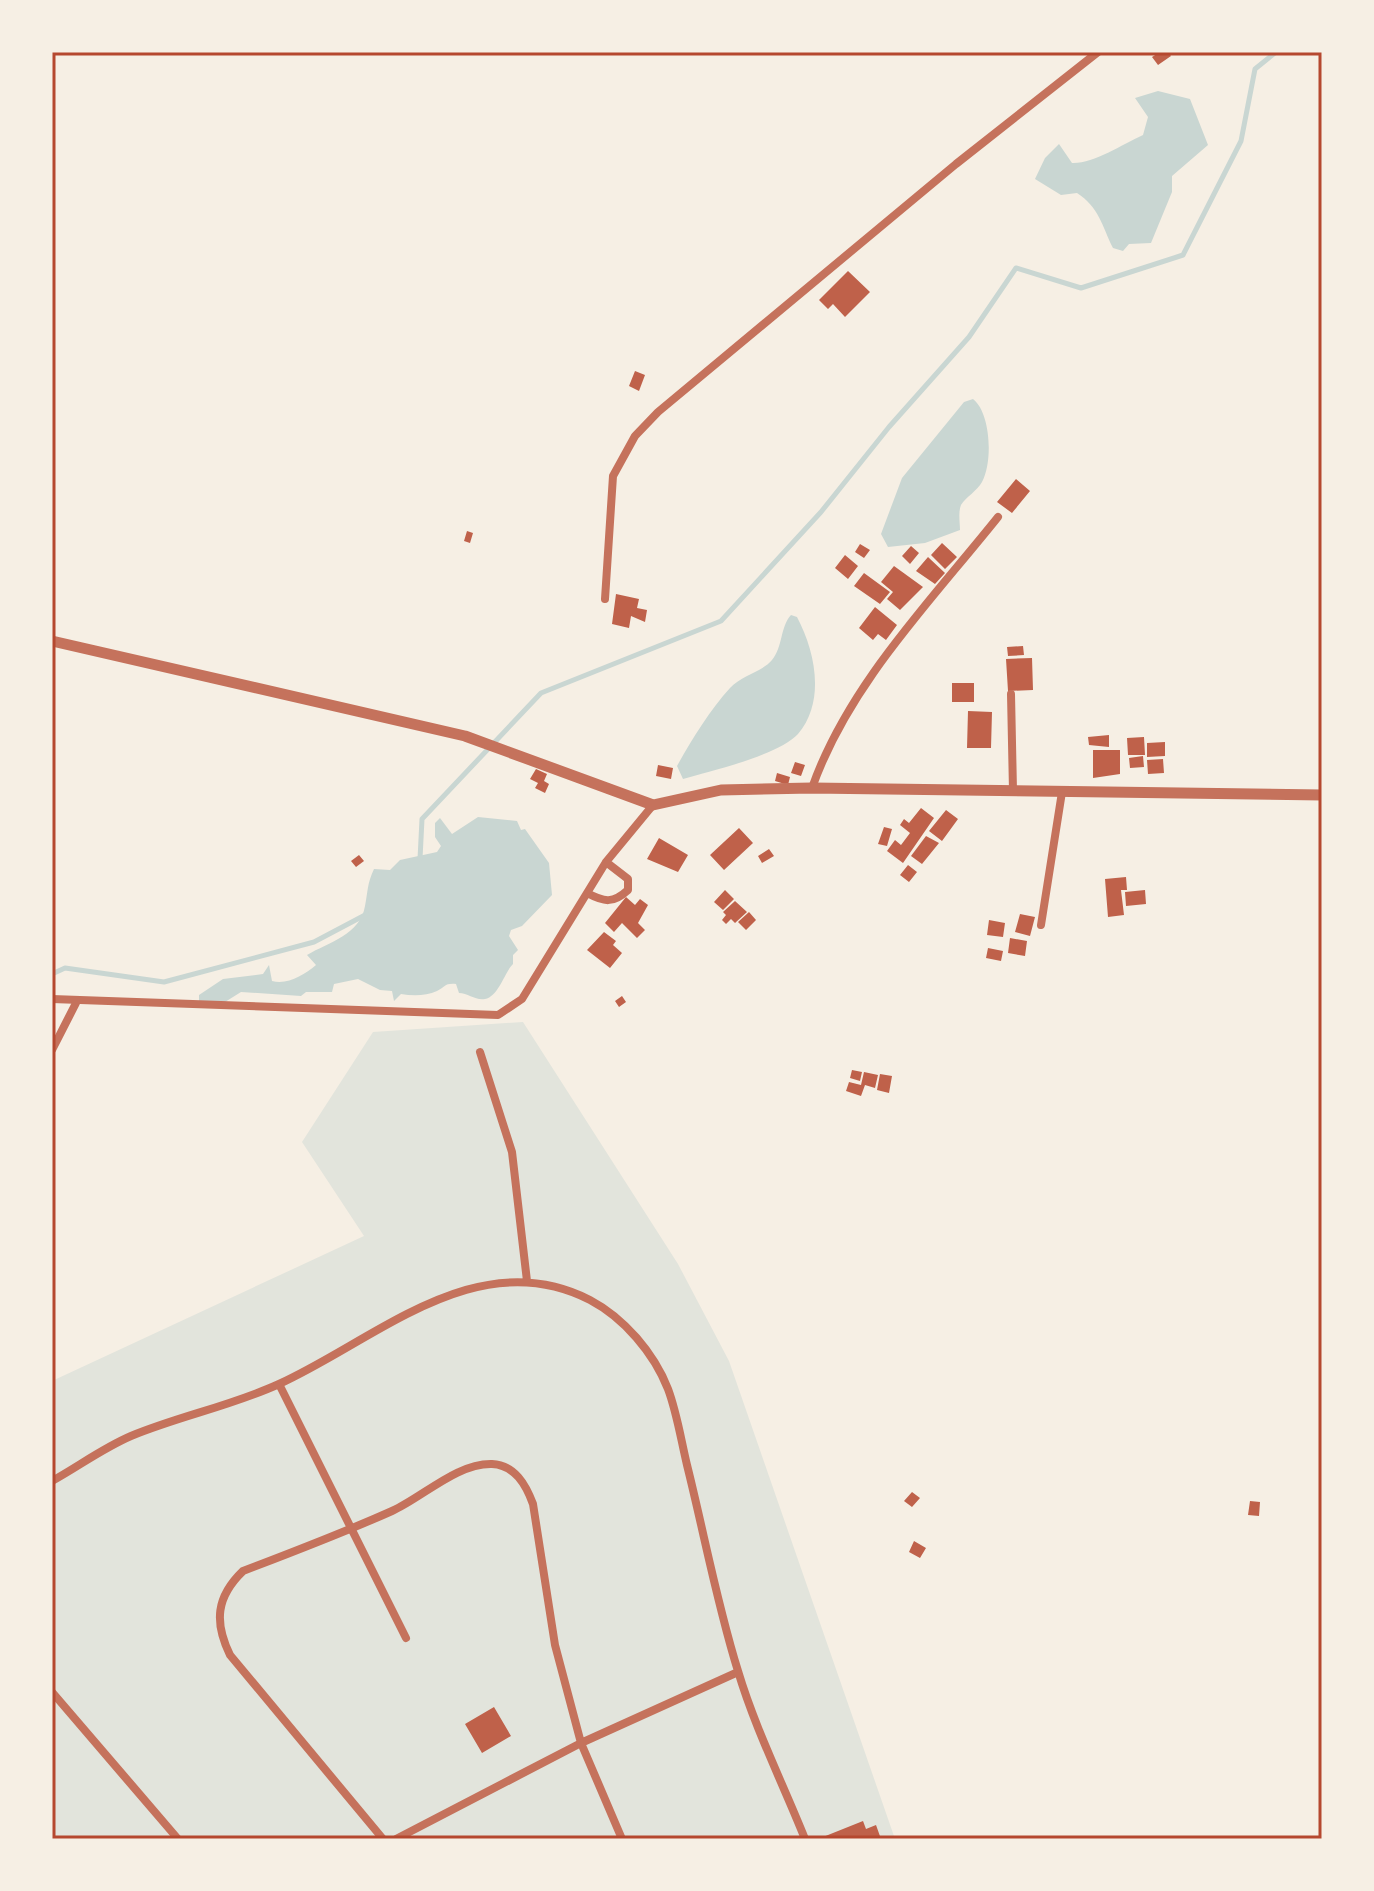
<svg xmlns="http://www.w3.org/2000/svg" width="1374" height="1891" font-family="Raleway,sans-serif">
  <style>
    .green { fill: #e2e4dc }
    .water { fill: #c9d6d2 }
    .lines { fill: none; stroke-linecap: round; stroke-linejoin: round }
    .stream { stroke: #c9d6d2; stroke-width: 5 }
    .building { fill: #bf614a }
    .minor { stroke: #c5725c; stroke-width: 8 }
    .tertiary { stroke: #c5725c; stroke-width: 11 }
    .neatline { fill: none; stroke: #b5482f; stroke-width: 3 }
  </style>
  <rect width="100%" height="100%" fill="#f6efe4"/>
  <path class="green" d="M523 1022 678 1264 729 1361 895 1839H52V1381L364 1236 302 1142 373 1032Z"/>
  <path class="water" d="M1158 91 1190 99 1208 145 1172 176V192L1151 243 1129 244 1123 251 1113 248C1102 226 1099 207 1077 193L1061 195 1035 179 1045 158 1059 144 1072 163C1093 164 1121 145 1143 135L1148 117 1135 98Z
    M973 399C991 413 993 462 982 482 977 491 966 497 961 505 958 512 960 523 960 530L925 543 888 547 881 534 902 478 964 402Z
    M791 615 797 617C815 651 826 701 798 734 779 755 711 771 683 779L677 766C692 739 710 710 730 688 742 675 762 672 772 660 783 647 780 627 791 615Z
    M478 817 517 821 521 830 525 829 549 863 552 895 522 926 511 930 509 936 518 950 513 955V964C504 973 499 996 485 999 476 1001 468 993 459 993L456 984C444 983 446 987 437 991 426 996 413 996 401 994L394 1001 392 991 380 990 358 979 334 984 332 992H306L301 996 241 992 225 1002 199 1003V995L223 979 263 974 269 965 272 981C288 985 304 975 316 965L307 955C329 942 360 935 365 906 368 891 367 884 374 869L390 870 400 860 437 852 441 846 435 837V823L440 818 452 834Z"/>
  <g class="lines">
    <path class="stream" d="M420 859 422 819 541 693 721 621 821 512 889 427 969 337 1016 268 1081 288 1183 255 1241 141 1255 69 1276 52
      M52 974 65 968 164 982 314 942 367 914"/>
  </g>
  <path class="building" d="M1160 52H1168L1171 56 1158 65 1152 57Z
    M848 271 870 292 845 317 833 304 828 309 819 300Z
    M635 371 645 375 639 391 629 386Z
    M1016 479 1030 491 1012 513 997 502Z
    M467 531 473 533 470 543 464 541Z
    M942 543 957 557 945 569 931 555Z
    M860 544 870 550 864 558 855 552Z
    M911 546 919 553 910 564 902 556Z
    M845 555 858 566 848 579 835 568Z
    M928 557 945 573 935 584 916 571Z
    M894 566 923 587 900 610 887 599 893 592 881 582Z
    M864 573 890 592 880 604 854 586Z
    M616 594 639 599 637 608 647 610 645 622 631 616 629 628 612 624Z
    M875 607 897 625 886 640 878 634 873 640 859 628Z
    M1023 646 1024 655 1008 656 1007 647Z
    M1032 658 1033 690 1008 691 1006 659Z
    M952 683H974V702H952Z
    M968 711 992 712 991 748H967Z
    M1109 735V747L1089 745 1088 737Z
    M1144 737 1145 755H1128L1127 738Z
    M1165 742V756L1147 757V743Z
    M1093 750H1120V774L1093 778Z
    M1143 756 1144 767 1130 768 1129 758Z
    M1163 759 1164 773 1148 774 1147 760Z
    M795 762 805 765 801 776 791 773Z
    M658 765 673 768 671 779 656 776Z
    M536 769 547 774 544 781 549 784 545 793 535 788 538 783 530 779Z
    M777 773 790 777 788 785 775 781Z
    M921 808 934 818 903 863 887 851 895 840 901 845 910 833 900 825 904 819 909 823Z
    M946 810 958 819 942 841 929 831Z
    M884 827 892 829 887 846 878 844Z
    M739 828 753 843 724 870 710 855Z
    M926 836 939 843 922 864 911 856Z
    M659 838 688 855 678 872 647 859Z
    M769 849 774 856 762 863 758 856Z
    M359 855 364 861 356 867 351 861Z
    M908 865 917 872 909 882 900 875Z
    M1126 877 1127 890H1121L1124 915 1108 917 1105 879Z
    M725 890 734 899 723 910 714 902Z
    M1145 890 1146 904 1126 906 1125 892Z
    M626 897 635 905 640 899 648 905 638 923 645 930 637 938 622 923 614 932 605 923Z
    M735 901 747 912 735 923 731 919 726 924 722 920 726 915 723 912Z
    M749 912 756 920 746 930 738 922Z
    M1020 914 1035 917 1030 936 1015 932Z
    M989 920 1005 923 1003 937 987 935Z
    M604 932 616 941 613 945 622 953 610 968 587 950Z
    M1010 938 1027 941 1025 956 1008 953Z
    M988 948 1003 951 1001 961 986 958Z
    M622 996 626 1002 619 1007 615 1001Z
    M852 1070 862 1072 860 1081 850 1078Z
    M864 1072 878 1075 875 1088 865 1085 861 1096 846 1091 849 1082 861 1085Z
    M880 1074 892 1076 889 1093 877 1090Z
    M912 1492 920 1498 912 1507 904 1501Z
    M1250 1501 1260 1502 1259 1516 1248 1515Z
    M914 1541 926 1548 920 1558 909 1552Z
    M494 1707 511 1736 482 1753 465 1724Z
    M863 1821 866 1829 876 1825 881 1839H818Z"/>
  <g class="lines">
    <path class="minor" d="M605 599 613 476 635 436 658 412 956 164 1098 52
      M1011 694 1013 791
      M812 788C848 685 931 601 998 517
      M587 893C604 902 613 904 628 890V879L606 862
      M1041 925 1062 792
      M52 999 498 1015 522 999 606 862 653 805
      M52 1050 76 1003
      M480 1052 512 1152 527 1281
      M279 1384 406 1638
      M52 1481C79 1466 103 1448 131 1436 179 1416 231 1406 279 1384 376 1340 477 1242 590 1300 624 1318 654 1353 668 1389 677 1413 681 1440 687 1465 704 1533 717 1604 738 1671 755 1728 783 1784 805 1839
      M52 1692 178 1839
      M383 1839 230 1655C214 1622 216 1597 243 1571 293 1552 343 1533 392 1511 423 1497 457 1463 492 1464 515 1465 526 1485 533 1504L555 1645 581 1743 622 1839
      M396 1839 581 1743 738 1672"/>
    <path class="tertiary" d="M52 641 465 736 653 805 721 790 812 788 1322 795"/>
  </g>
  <rect width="1374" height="1891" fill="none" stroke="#f6efe4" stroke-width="108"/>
  <rect x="54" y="54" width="1266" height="1783" class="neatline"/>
</svg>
